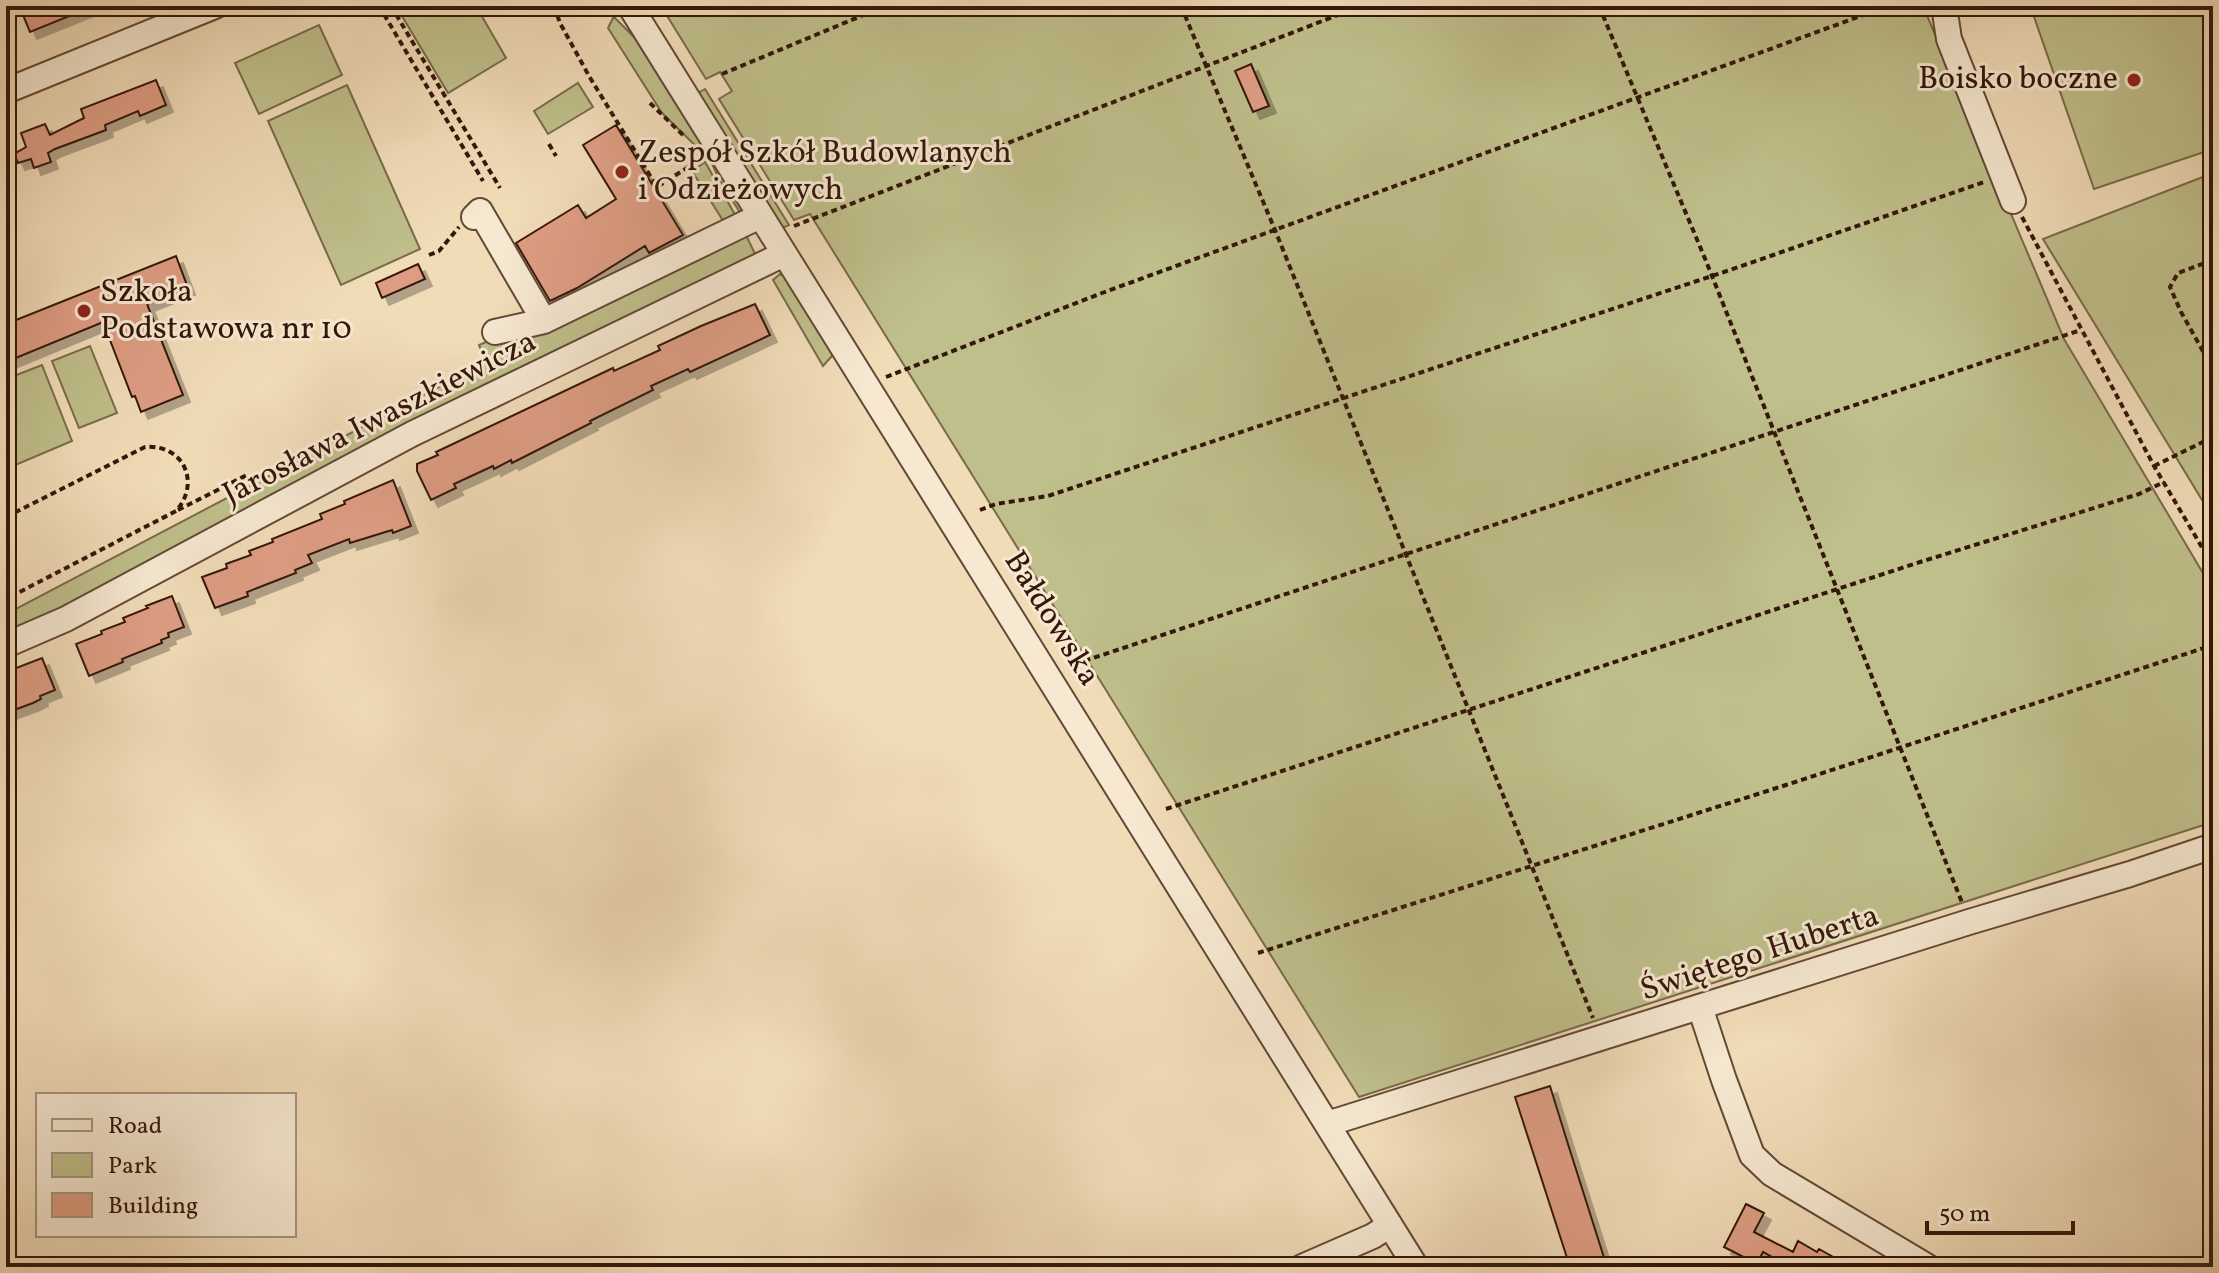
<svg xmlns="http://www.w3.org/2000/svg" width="2219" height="1273" font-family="Vollkorn,serif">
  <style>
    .green { fill: #bfbf8b; stroke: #7a6a4a; stroke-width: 2 }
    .building { fill: #de9d83; stroke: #34160a; stroke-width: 2; filter: url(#shadow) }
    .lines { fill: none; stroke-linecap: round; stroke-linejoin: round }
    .minor-casing { stroke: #634836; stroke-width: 28 }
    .path { stroke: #34160a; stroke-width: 4; stroke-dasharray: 6 4; stroke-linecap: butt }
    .minor { stroke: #f6e8d1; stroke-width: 24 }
    .poi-dot { fill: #8f2418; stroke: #f6e8d1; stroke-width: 3 }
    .labels { text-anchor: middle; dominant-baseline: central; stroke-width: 6; stroke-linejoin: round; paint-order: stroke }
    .poi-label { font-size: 32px; fill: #34160a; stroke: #f6e8d1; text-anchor: start }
    .street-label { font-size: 32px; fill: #34160a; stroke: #f6e8d1 }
  </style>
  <defs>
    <filter id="shadow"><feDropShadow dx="7" dy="7" stdDeviation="0" flood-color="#0004"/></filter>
  </defs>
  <rect width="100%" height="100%" fill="#f1dcb8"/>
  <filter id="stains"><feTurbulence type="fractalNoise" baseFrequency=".0025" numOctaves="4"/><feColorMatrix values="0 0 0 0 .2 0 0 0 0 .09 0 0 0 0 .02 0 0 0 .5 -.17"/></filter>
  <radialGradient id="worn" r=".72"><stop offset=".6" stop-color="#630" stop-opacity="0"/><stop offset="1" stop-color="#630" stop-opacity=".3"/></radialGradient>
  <path class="green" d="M396 6H476L506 58 448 93Z
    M661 6H1923L2064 339 2213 590V822L1359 1097 810 214 794 220 719 99 732 91 720 72 706 79Z
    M2048 6H2213V149L2094 189 2032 11Z
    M613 18H615L642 45 738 200 742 209 741 214 719 179 707 153 704 154 662 113 608 28Z
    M319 25 342 75 259 114 235 63Z
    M578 83 593 107 548 134 534 111Z
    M347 85 420 249 341 285 268 121Z
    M705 89 789 225 785 227 780 225 698 93Z
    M705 162 738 220 727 227 692 171Z
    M2213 173V518L2043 239Z
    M744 231 756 256 128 575 6 635V614L486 362 479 345Z
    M780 274 785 277 831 349 832 356 823 366 773 280Z
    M90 346 117 413 79 428 52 361Z
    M42 365 72 441 6 469V379Z"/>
  <path class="building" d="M35 6H94L30 32 23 15 37 10Z
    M1251 64 1269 106 1253 112 1235 71Z
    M156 80 166 105 140 116 138 111 105 125 106 130 55 149 48 153 51 162 34 168 31 159 18 163 14 154 26 147 21 133 45 124 50 135 84 118 81 109Z
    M616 125 683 235 649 253 645 246 577 288 550 301 516 243 578 205 586 218 616 199 583 145Z
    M176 256 188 288 147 304 183 395 141 412 135 396 132 397 103 322 6 362V324Z
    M418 264 425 279 382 298 376 283Z
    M755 304 770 335 690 372 688 369 651 386 653 390 590 421 591 423 512 463 511 460 494 469 493 466 454 484 456 488 431 500 417 471V464L438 455 436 452 613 368 614 371 660 350 658 346 701 326Z
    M393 480 411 526 393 533 392 530 350 543 349 539 308 555 312 563 295 570 296 573 247 592 248 596 215 608 202 577 227 568 226 564 251 555 249 551 273 542 272 539 322 519 320 514 345 504 344 501Z
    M172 596 184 627 168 633 169 637 161 640 162 643 122 659 123 662 89 676 76 644 102 634 101 631 125 622 123 618 148 608 146 606Z
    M42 658 55 690 40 696 41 699 33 703 6 713V672Z
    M1550 1086 1567 1141 1607 1267H1570L1515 1097Z
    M1746 1204 1764 1213 1754 1232 1793 1252 1798 1241 1817 1252 1819 1249 1851 1267H1785L1786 1265 1763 1252 1757 1264 1724 1247Z"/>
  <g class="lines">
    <defs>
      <path id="minor" d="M630 6 1416 1267
        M1944 6 1949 39 2013 201
        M6 91 215 6
        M474 217 480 211 544 321 760 216
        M495 332 544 321
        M6 645 66 619 412 434 784 254
        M1700 1007 1724 1080 1752 1155 1772 1174 1928 1267
        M1327 1124 1969 922 2130 874 2213 846
        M1302 1267 1373 1236 1390 1225"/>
    </defs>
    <use href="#minor" class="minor-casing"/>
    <path class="path" d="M379 6 483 181
      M391 6 500 188
      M554 6 560 23 589 76 657 187 690 166
      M1181 6 1275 230 1593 1018
      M1599 6 1706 261 1963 905
      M722 74 885 6
      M650 103 684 136
      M549 144 556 156
      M749 154 766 145
      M2022 217 2154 466 2213 566
      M794 226 1361 6
      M429 255 439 251 459 227
      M2213 260 2178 273 2170 287 2181 312 2213 369
      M886 377 1102 293 1888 6
      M2154 466 2213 437
      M178 510 249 474
      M980 510 996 504 1048 496 1724 272 1984 182
      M6 517 145 447C184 444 201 483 176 511L6 599
      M1075 664 2081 330
      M1166 809 1920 562 2139 494 2164 482
      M1258 953 1786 785 2213 645"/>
    <use href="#minor" class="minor"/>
  </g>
  <g class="poi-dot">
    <circle cx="2134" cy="80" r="8"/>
    <circle cx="622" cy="172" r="8"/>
    <circle cx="84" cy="311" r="8"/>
  </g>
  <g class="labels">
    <g class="poi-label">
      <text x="2118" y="80" text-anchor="end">Boisko boczne</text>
      <text x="638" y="154">Zespół Szkół Budowlanych<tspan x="638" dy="37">i Odzieżowych</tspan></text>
      <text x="100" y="293">Szkoła<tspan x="100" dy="37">Podstawowa nr 10</tspan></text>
    </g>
    <g class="street-label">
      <text transform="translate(380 419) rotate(-27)">Jarosława Iwaszkiewicza</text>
      <text transform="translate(1051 619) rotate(58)">Bałdowska</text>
      <text transform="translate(1760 954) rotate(-18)">Świętego Huberta</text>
    </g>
  </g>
  <rect width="2219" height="1273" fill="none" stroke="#f1dcb8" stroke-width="32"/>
  <rect x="8" y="8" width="2203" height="1257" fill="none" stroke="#34160a" stroke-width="4"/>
  <rect x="16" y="16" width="2187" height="1241" fill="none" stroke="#34160a" stroke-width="2"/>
  <rect x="36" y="1093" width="260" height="144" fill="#f6e8d1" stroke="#a89481" stroke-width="2"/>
  <rect x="52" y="1119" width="40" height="12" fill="#f6e8d1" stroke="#a89481" stroke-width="2"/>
  <text x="108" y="1133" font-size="24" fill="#34160a">Road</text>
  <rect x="52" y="1153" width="40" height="24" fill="#bfbf8b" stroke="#a89481" stroke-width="2"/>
  <text x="108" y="1173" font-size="24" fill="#34160a">Park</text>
  <rect x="52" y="1193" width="40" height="24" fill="#de9d83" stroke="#a89481" stroke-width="2"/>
  <text x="108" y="1213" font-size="24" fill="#34160a">Building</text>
  <path d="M1927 1221v12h146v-12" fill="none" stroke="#34160a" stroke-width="4"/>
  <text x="1939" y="1221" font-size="24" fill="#34160a" stroke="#f6e8d1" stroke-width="6" paint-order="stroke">50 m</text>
  <rect width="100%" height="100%" filter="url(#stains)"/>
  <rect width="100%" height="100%" fill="url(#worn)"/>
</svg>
